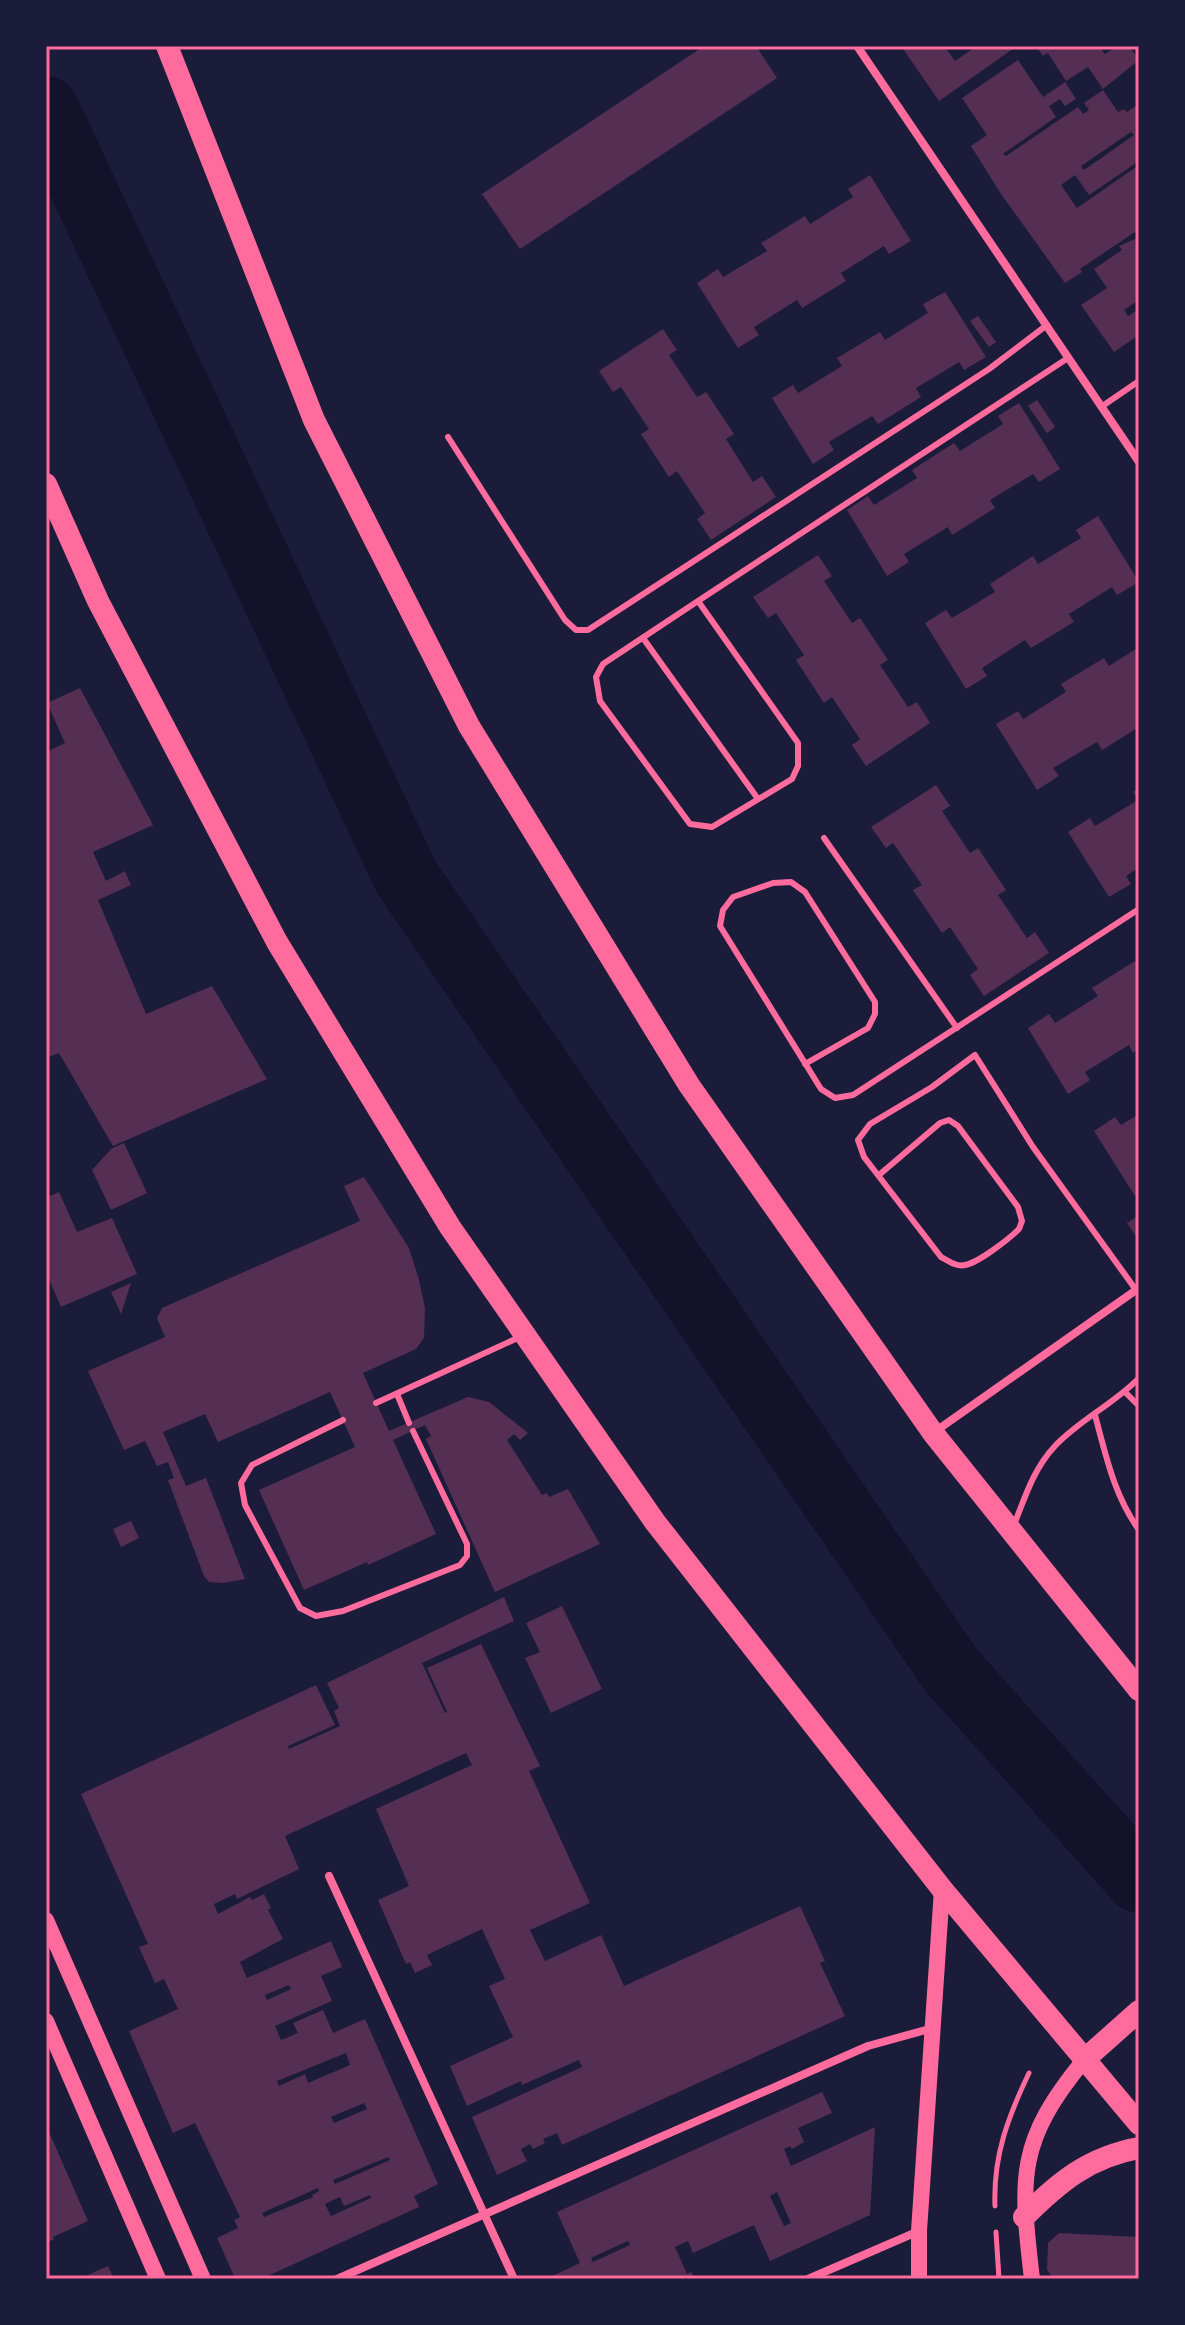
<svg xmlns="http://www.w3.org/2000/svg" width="1185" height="2325" font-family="'IBM Plex Serif',serif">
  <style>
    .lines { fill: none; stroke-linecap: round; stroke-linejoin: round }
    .river { stroke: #12122b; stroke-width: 66 }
    .building { fill: #542f53; fill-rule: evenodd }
    .path { stroke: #ff6b9d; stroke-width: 5 }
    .service { stroke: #ff6b9d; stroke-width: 6 }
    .minor { stroke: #ff6b9d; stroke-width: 8 }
    .secondary { stroke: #ff6b9d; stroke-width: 16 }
    .trunk { stroke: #ff6b9d; stroke-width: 22 }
    .neatline { fill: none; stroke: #ff6b9d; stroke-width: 3 }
  </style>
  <rect width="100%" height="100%" fill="#1b1b3a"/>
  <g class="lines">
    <path class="river" d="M46 109 406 877 951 1670 1139 1880"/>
  </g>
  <path class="building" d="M704 46H756L777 78 520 249 482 194Z
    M901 46H944L955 61 977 46H1017L939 101Z
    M1036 46H1099L1105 54 1117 46H1129L1139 60 1103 89 1088 67 1066 81 1048 53 1043 56Z
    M1018 60 1043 97 1065 82 1076 99 1065 106 1060 99 1049 106 1056 117 1003 154 1006 156 1078 107 1083 114 1089 110 1084 103 1103 90 1118 112 1124 109 1127 112 1139 104V161L1089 195 1075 175 1061 185 1077 208 1139 165V233L1136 235 1135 232 1080 269 1082 272 1065 283 1001 194 971 146 987 135 962 98ZM1131 132 1134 135 1084 170 1081 166Z
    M870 175 911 241 889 254 884 246 841 273 846 281 802 308 797 300 754 327 759 335 738 348 697 283 718 269 723 277 767 251 761 243 805 216 810 224 853 197 848 189Z
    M1139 237V300L1124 310 1128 316 1139 309V335L1114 352 1081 305 1107 288 1094 269 1122 250 1119 246Z
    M945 292 986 357 964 370 959 362 916 388 921 397 878 424 872 416 829 442 834 450 813 464 772 398 793 385 798 393 842 366 837 358 880 332 885 340 928 313 923 304Z
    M978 316 996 342 989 347 970 321Z
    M663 329 677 350 669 355 697 397 706 392 734 434 726 439 753 482 762 476 776 497 711 540 697 519 705 513 677 471 669 477 641 434 649 429 621 387 613 392 599 371Z
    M1037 400 1055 427 1047 433 1028 406Z
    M1019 403 1060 469 1039 482 1033 474 990 500 995 508 952 535 948 527 904 554 909 562 887 576 847 510 868 496 874 505 917 478 912 470 954 443 960 451 1003 424 998 416Z
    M1098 516 1139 582 1117 595 1112 587 1069 614 1074 622 1031 648 1025 640 982 668 987 676 966 689 925 623 946 610 952 618 995 592 990 584 1033 556 1038 564 1081 538 1076 530Z
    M818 555 832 576 824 581 852 623 860 618 888 660 880 665 908 707 917 702 930 723 866 766 852 745 860 739 832 697 824 703 796 660 804 655 776 613 768 618 753 597Z
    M1139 647V727L1102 750 1097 742 1053 768 1059 776 1037 790 996 724 1018 711 1023 719 1066 692 1061 684 1104 658 1109 666Z
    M80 688 153 825 93 852 106 881 125 871 131 885 98 900 146 1014 212 986 267 1079 113 1146 59 1053 46 1058V752L65 743 47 703Z
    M936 785 950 806 942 811 970 853 978 848 1006 890 998 895 1027 938 1035 932 1049 953 984 996 970 975 978 969 950 927 942 933 913 890 922 885 893 843 886 848 871 827Z
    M1139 788V867L1126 876 1131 884 1109 897 1068 832 1090 818 1095 826 1138 800 1133 792Z
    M1135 961 1139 966V1049L1133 1053 1129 1045 1085 1072 1090 1080 1068 1094 1028 1028 1049 1014 1055 1023 1098 996 1092 988Z
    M1139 1114V1193L1135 1196 1094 1131 1115 1117 1121 1125Z
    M124 1143 147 1193 111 1210 92 1170 111 1149Z
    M364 1177 409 1248 419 1280 425 1308 424 1338 416 1349 363 1373 389 1431 468 1397 489 1402 528 1433 520 1440 514 1434 507 1440 542 1495 547 1493 549 1497 568 1489 600 1544 495 1592 426 1439 431 1436 425 1425 393 1440 436 1534 368 1565 367 1562 304 1590 259 1490 355 1447 330 1392 218 1442 205 1414 163 1432 186 1486 206 1478 245 1579 224 1583 209 1582 204 1576 168 1480 174 1478 168 1462 157 1466 145 1441 124 1450 88 1371 165 1337 157 1318 162 1308 360 1221 344 1186Z
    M46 1188 50 1196 59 1192 77 1232 112 1218 137 1274 61 1307 46 1272Z
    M1139 1215V1241L1127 1223Z
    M131 1283 121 1314 111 1292Z
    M131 1521 139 1538 121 1547 113 1529Z
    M504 1597 514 1621 422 1663 445 1713 447 1712 427 1668 481 1644 540 1766 529 1771 590 1903 530 1930 545 1961 601 1935 624 1986 800 1906 825 1961 820 1963 845 2016 562 2145 557 2133 543 2139 545 2143 533 2149 530 2144 521 2149 527 2161 497 2175 472 2117 582 2067 579 2060 522 2085 521 2081 467 2106 450 2066 513 2037 489 1986 505 1979 482 1929 427 1955 432 1965 415 1973 410 1962 406 1964 378 1900 409 1886 376 1809 472 1765 466 1753 285 1836 299 1869 237 1899 235 1894 214 1904 218 1914 250 1897 252 1900 264 1894 271 1908 268 1910 283 1939 240 1962 247 1978 331 1941 342 1967 321 1976 332 2001 275 2026 281 2040 298 2033 293 2023 323 2010 333 2033 365 2019 438 2184 414 2196 419 2207 261 2279 235 2278 217 2238 238 2228 234 2220 240 2217 195 2123 173 2133 129 2031 178 2009 164 1979 155 1983 139 1947 148 1944 81 1794 316 1685 335 1725 288 1746 289 1749 340 1726 334 1711 339 1708 327 1683ZM289 1985 291 1989 267 2000 265 1995ZM346 2053 350 2065 308 2083 305 2074 279 2086 277 2081ZM364 2103 367 2109 334 2123 331 2117ZM388 2157 390 2160 335 2184 333 2180ZM318 2188 319 2191 312 2195 313 2197 264 2217 262 2213ZM370 2195 371 2198 331 2216 325 2204 340 2197 344 2206Z
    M562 1606 602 1689 551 1713 525 1658 540 1652 526 1623Z
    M822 2092 832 2113 798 2128 804 2142 792 2149 790 2146 784 2149 791 2166 875 2127 870 2215 770 2261 754 2225 693 2253 688 2241 675 2247 687 2274 691 2272 695 2279H546L580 2263 557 2212ZM777 2192 791 2223 784 2226 770 2196ZM628 2241 630 2245 593 2262 591 2258Z
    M46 2125 88 2221 53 2237 54 2239 46 2243Z
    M1059 2233 1139 2237V2279H1054L1047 2270 1048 2243Z
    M108 2266 114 2279H79Z"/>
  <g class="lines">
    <path class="path" d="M995 2206C993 2156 1008 2117 1029 2073
      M996 2232 999 2279"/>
    <path class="service" d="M1101 407 1139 381
      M448 437 565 620 576 630H588L989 369 1047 325
      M698 601 603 664 596 677 600 701 690 824 712 827 792 779 798 766V743L698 601 1068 358
      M643 638 758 799
      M824 838 957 1028
      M805 1064 868 1028 875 1014V1002L805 892 791 882 773 883 733 897 723 910 720 926 821 1089 835 1098 853 1095 1139 909
      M879 1175 940 1123 949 1120 958 1126 1018 1207 1022 1221 1019 1229C1009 1239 978 1263 965 1265 956 1267 949 1261 941 1257L864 1157 858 1140 870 1124 932 1087 975 1055 1033 1147 1136 1290
      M1125 1392 1139 1406
      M397 1394 409 1423
      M376 1403 522 1336
      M1095 1415C1106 1456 1114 1495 1139 1530
      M343 1420 252 1465 241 1483 245 1505 300 1608 316 1616 343 1611 460 1565 467 1556V1544L413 1431
      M1014 1525C1025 1497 1034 1468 1055 1446 1079 1420 1114 1404 1139 1378"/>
    <path class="minor" d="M857 46 1139 462
      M933 1433 1139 1288
      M329 1876 514 2279
      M337 2279 868 2046 933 2028
      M808 2279 919 2231"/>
    <path class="secondary" d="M46 1920 203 2279
      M46 2021 158 2279
      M919 2279V2231L942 1889
      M1032 2279C1020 2177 1017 2141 1085 2059"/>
    <path class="trunk" d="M167 46 314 420 469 726 689 1085 933 1433 1139 1690
      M46 484 98 601 277 942 450 1227 655 1522 942 1889 1139 2124
      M1085 2059 1139 2011
      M1024 2217C1059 2182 1089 2157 1139 2148"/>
  </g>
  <rect width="1185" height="2325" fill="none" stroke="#1b1b3a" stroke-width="96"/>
  <rect x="48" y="48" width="1089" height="2229" class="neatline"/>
</svg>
